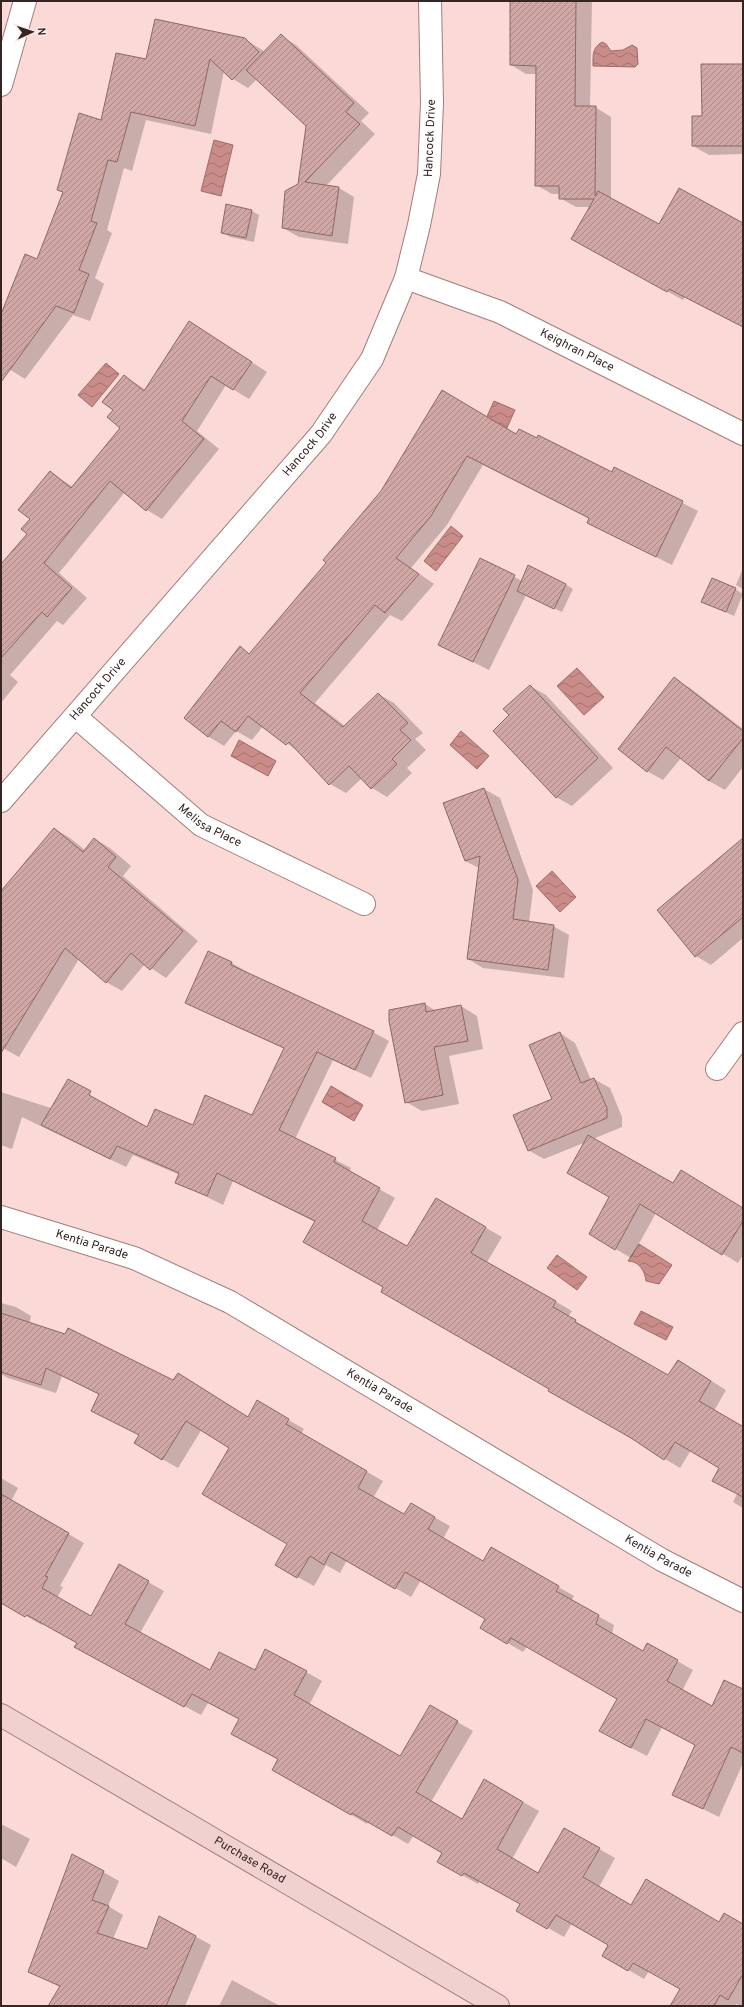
<svg xmlns="http://www.w3.org/2000/svg" width="744" height="2007" font-family="Overpass,sans-serif">
  <style>
    .water { fill: url(#water-waves); stroke: #9d6d6a }
    .shadow { fill: #0003 }
    .building { fill: url(#building-hatch); stroke: #8c6866 }
    .lines { fill: none; stroke-linecap: round; stroke-linejoin: round }
    .minor-casing { stroke: #a27d7a; stroke-width: 24 }
    .secondary-casing { stroke: #a27d7a; stroke-width: 24 }
    .minor { stroke: #fff; stroke-width: 22 }
    .secondary { stroke: #f0d1d0; stroke-width: 22 }
    .labels { text-anchor: middle; dominant-baseline: central; stroke-width: 3; stroke-linejoin: round; paint-order: stroke }
    .street-label { font-size: 12px; fill: #352624; stroke: #fbeae9 }
  </style>
  <defs>
    <pattern id="water-waves" width="16" height="10" patternUnits="userSpaceOnUse"><rect width="16" height="10" fill="#ca8c88"/><path d="M0 5q4-4 8 0t8 0" fill="none" stroke="#a5726f"/></pattern>
    <pattern id="building-hatch" width="6" height="6" patternUnits="userSpaceOnUse"><rect width="6" height="6" fill="#cfa7a4"/><path d="M-1 1l2-2M0 6l6-6M5 7l2-2" fill="none" stroke="#a98885"/></pattern>
  </defs>
  <rect width="100%" height="100%" fill="#fad9d6"/>
  <path class="water" d="M602 42 606 44 611 51 623 50 632 45 637 48 638 64 635 67 593 66C593 55 592 48 602 42Z
    M214 140 233 145 221 196 201 191Z
    M106 363 119 374 92 407 78 395Z
    M494 401 515 410 501 441 480 432Z
    M451 526 463 536 436 571 424 561Z
    M577 668 604 697 584 715 557 686Z
    M461 731 489 756 477 769 450 745Z
    M239 740 276 761 268 776 231 756Z
    M552 871 576 897 560 912 536 886Z
    M331 1086 363 1105 354 1121 322 1102Z
    M639 1244 672 1265 659 1284 646 1281C645 1271 639 1261 628 1261Z
    M557 1255 587 1277 577 1290 547 1268Z
    M641 1311 673 1327 666 1340 634 1324Z"/>
  <path class="shadow" d="M511 1H592L590 107H595L611 117V199L660 226 679 189 743 223V327L685 297 683 300 588 248 590 207H576L560 198V194H552L536 185 537 74H526L511 65Z
    M281 36 296 45 369 113 361 121 375 134 326 186 339 188 354 197 348 244 299 237 283 228 299 185 307 126 257 79 248 88 233 79 224 71 211 134 146 120 132 171 124 168 107 230 112 233 95 278 104 284 90 321 73 315 25 379 1 364V315L38 260 64 193 58 190 102 121 147 61 245 39 265 52Z
    M743 65V154L709 155 693 146 703 117Z
    M252 211 259 215 254 242 230 237 222 232Z
    M205 332 267 372 249 399 226 385 197 431 219 449 162 519 147 510 125 492 59 573 87 598 63 625 57 621 10 675 18 682 1 703V566L29 534 31 519 50 472 73 487 121 427 114 410 124 376 146 390Z
    M442 391 516 436 612 473 615 468 698 511 672 565 604 531 588 522 590 519 483 465 447 525 411 568 434 584 402 621 390 615 315 703 345 726 378 694 394 703 423 733 415 739 426 750 407 768 412 773 387 797 372 788 362 778 346 793 330 784 299 752 263 726 252 740 236 731 224 746 209 737 186 718 240 648 250 654 328 563 382 491Z
    M481 559 522 581 565 584 573 589 562 612 526 595 489 670 439 645Z
    M743 568V589L736 585Z
    M735 589 743 594 734 616 703 602Z
    M675 679 690 688 743 729V767L725 790 709 781 681 758 663 780 647 771Z
    M530 686 546 695 613 768 572 806 556 797 510 715Z
    M484 789 500 798 533 890 529 922 553 926 569 935 564 978 483 968 468 959 479 868 465 861Z
    M55 829 70 838 85 850 95 839 110 848 131 866 123 876 198 941 166 978 145 964 122 991 106 982 79 959 19 1057 1 1047V893Z
    M743 839V938L711 965 696 956Z
    M232 963 247 972V973L373 1032 389 1041 371 1078 333 1060 295 1139 351 1168 349 1172 395 1198 377 1230 408 1247 436 1199 502 1237 487 1262 572 1311 568 1317 591 1330 590 1332 669 1377 694 1370 726 1390 714 1411 742 1427 743 1426V1508L733 1502 737 1494 720 1468 691 1450 680 1468 665 1459 385 1287 315 1222 233 1181 223 1205 177 1182 180 1175 133 1155 126 1167 22 1117 12 1149 1 1145V1092L116 1129 193 1126 253 1116 285 1049 202 1011 186 1002Z
    M425 1004 436 1011 461 1006 477 1016 483 1049 449 1056 459 1104 422 1111 406 1102Z
    M560 1033 575 1043 591 1080 594 1079 610 1088 622 1117V1127L593 1139 673 1184 743 1209V1255L738 1263 656 1213 631 1258 590 1234 611 1197 586 1142 544 1159 528 1150 553 1100Z
    M1 1303 16 1307 31 1316 29 1324 248 1418 273 1411 304 1429 301 1434 383 1481 373 1498 405 1516 411 1504 450 1526 443 1539 483 1563 491 1548 574 1596 571 1601 614 1625 612 1634 643 1652 677 1661 693 1670 682 1691 713 1707 743 1690V1763L719 1817 673 1794 696 1745 662 1727 647 1756 616 1740 618 1699 527 1646 523 1652 482 1628 487 1618 421 1580 411 1597 347 1560 340 1573 326 1565 314 1586 276 1565 288 1544 231 1447 202 1429 178 1468 162 1459 100 1395 62 1376 56 1393 8 1378 1 1374Z
    M1 1478 18 1488 11 1501 84 1543 60 1586 63 1587 57 1598 91 1617 120 1566 164 1591 140 1633 210 1671 306 1672 322 1681 309 1705 401 1757 430 1706 473 1731 431 1802 462 1820 484 1780 539 1811 512 1859 539 1874 564 1829 615 1858 599 1887 631 1906 719 1923 743 1925V2006L736 2004 735 2006H682L681 1989 649 1971 644 1979 603 1955 609 1945 572 1923 564 1937 517 1910 521 1904 480 1881 478 1884 439 1862 444 1853 414 1835 408 1844 368 1821 367 1824 273 1770 279 1760 232 1734 240 1719 208 1703 201 1715 91 1656 78 1643 43 1623 42 1625 1 1602Z
    M1 1824 30 1839 16 1867 1 1858Z
    M73 1855 119 1881 108 1906 123 1915 113 1939 148 1951 160 1917 211 1945 185 2006H49L60 1987 30 1972Z
    M232 1980 280 2006H219Z"/>
  <path class="building" d="M510 1H576L575 106H596L595 196 598 191 659 224 679 188 743 223V327L669 289 667 292 571 239 594 199H559V186H535L536 66 510 65Z
    M155 19 245 38 259 52 232 80 210 59 195 126 131 112 117 162 108 160 91 221 97 223 79 270 89 274 74 313 56 306 1 382V314L25 254 37 259 63 192 57 190 79 113 101 120 116 53 146 59Z
    M281 34 354 103 346 112 360 124 305 182 339 187 332 236 282 228 285 191 298 184 306 126 246 70Z
    M701 64H743V146H692V116H702Z
    M226 204 252 210 246 238 221 233Z
    M189 321 252 362 233 390 211 376 182 421 204 439 146 511 110 481 44 563 72 588 47 617 42 612 1 658V564L27 534 21 529 30 519 18 510 50 471 71 488 120 428 107 417 113 410 102 402 124 375 144 391Z
    M442 390 516 434 519 429 537 438 538 435 612 472 614 467 683 501 656 557 587 523 589 518 467 456 431 516 396 558 419 574 385 613 375 605 300 693 343 727 378 693 408 723 400 730 411 740 392 759 397 764 371 789 349 766 329 785 289 742 286 745 248 716 236 732 221 721 208 737 184 718 240 646 249 654 326 563 323 560 381 491Z
    M480 558 515 575 473 662 438 645Z
    M528 565 566 584 554 609 517 591Z
    M712 578 736 588 726 612 701 602Z
    M674 677 743 731V738L709 781 666 747 647 772 618 749Z
    M530 685 598 758 556 798 493 731 509 715 503 709Z
    M484 788 518 880 513 919 554 925 548 970 467 959 480 856 465 861 443 803Z
    M54 828 83 852 94 838 116 857 108 867 183 931 150 970 131 953 106 983 65 948 1 1053V891Z
    M743 838V917L695 957 657 910Z
    M208 951 232 962 231 965 374 1031 355 1070 317 1052 279 1130 336 1158 334 1162 380 1188 362 1221 407 1246 436 1198 486 1227 471 1253 556 1301 553 1307 576 1320 575 1322 668 1375 678 1360 711 1381 699 1401 742 1426 743 1424V1497L712 1481 719 1468 675 1442 664 1460 631 1438 548 1391 549 1389 381 1292 383 1287 303 1242 315 1221 217 1173 207 1196 175 1183 179 1173 117 1146 110 1159 41 1125 68 1079 91 1091 89 1095 147 1127 155 1109 193 1125 205 1095 252 1115 284 1048 185 1003Z
    M425 1003 426 1012 461 1005 468 1041 434 1047 443 1095 405 1103 389 1021V1010Z
    M560 1032 581 1083 594 1078 607 1108V1118L528 1151 513 1115 552 1099 529 1045Z
    M588 1135 673 1183 681 1170 743 1208V1221L722 1255 640 1204 615 1250 589 1234 609 1197 567 1173Z
    M1 1313 65 1334 68 1328 173 1380 178 1373 248 1417 257 1400 289 1419 286 1424 367 1471 358 1488 404 1514 411 1503 435 1517 428 1529 483 1561 491 1547 559 1586 556 1591 599 1615 596 1624 643 1651 647 1643 678 1660 667 1681 712 1706 724 1680 743 1689V1753L731 1747 703 1809 672 1795 695 1745 646 1719 631 1748 599 1731 617 1699 511 1638 507 1644 480 1628 485 1619 405 1572 395 1589 331 1552 324 1565 310 1556 297 1578 275 1565 287 1544 202 1494 229 1448 186 1421 162 1460 134 1443 139 1435 91 1411 99 1394 46 1368 41 1385 1 1372Z
    M1 1494 69 1533 45 1576 48 1577 42 1588 91 1616 119 1564 149 1581 125 1624 210 1670 219 1652 255 1670 265 1649 307 1671 294 1695 400 1756 430 1705 458 1721 416 1792 462 1819 484 1779 523 1802 497 1849 538 1873 564 1828 600 1848 583 1877 631 1905 646 1879 719 1922 724 1913 743 1924V1974L728 2000 720 1995 714 2006H670L680 1989 633 1963 628 1971 602 1956 608 1945 556 1915 547 1929 516 1911 520 1904 464 1873 462 1876 437 1862 442 1853 398 1827 392 1836 352 1813 351 1815 272 1770 278 1759 231 1734 239 1719 192 1694 184 1707 74 1647 77 1643 27 1615 25 1617 1 1603Z
    M72 1854 104 1871 92 1900 109 1906 97 1933 147 1949 159 1916 196 1936 166 2006H48L60 1986 28 1972Z"/>
  <g class="lines">
    <defs>
      <g id="minor">
        <path d="M1 85 25 1"/>
        <path id="s1" d="M406 278 500 312 743 434"/>
        <path id="s2" d="M76 717 201 825 364 904"/>
        <path id="s3" d="M1 801 321 434 372 359 406 278 419 225 429 174 432 103 430 1"/>
        <path d="M717 1069 743 1033"/>
        <path id="s4" d="M1 1217 134 1258 230 1302 662 1560 743 1601"/>
      </g>
      <g id="secondary">
        <path id="s5" d="M1 1715 498 2006"/>
      </g>
    </defs>
    <use href="#minor" class="minor-casing"/>
    <use href="#secondary" class="secondary-casing"/>
    <use href="#minor" class="minor"/>
    <use href="#secondary" class="secondary"/>
  </g>
  <g class="labels">
    <g class="street-label">
      <text stroke="none"><textPath href="#s3" startOffset="808">Hancock Drive</textPath></text>
      <text stroke="none"><textPath href="#s1" startOffset="186">Keighran Place</textPath></text>
      <text stroke="none"><textPath href="#s3" startOffset="472">Hancock Drive</textPath></text>
      <text stroke="none"><textPath href="#s3" startOffset="148">Hancock Drive</textPath></text>
      <text stroke="none"><textPath href="#s2" startOffset="173">Melissa Place</textPath></text>
      <text stroke="none"><textPath href="#s4" startOffset="95">Kentia Parade</textPath></text>
      <text stroke="none"><textPath href="#s4" startOffset="419">Kentia Parade</textPath></text>
      <text stroke="none"><textPath href="#s4" startOffset="743">Kentia Parade</textPath></text>
      <text stroke="none"><textPath href="#s5" startOffset="288">Purchase Road</textPath></text>
    </g>
  </g>
  <rect width="744" height="2007" fill="none" stroke="#352624" stroke-width="4"/>
  <g transform="translate(32 32) rotate(87)" stroke="#fbeae9" stroke-width="3" paint-order="stroke">
  <path d="M0-3L7 15L0 10L-7 15Z" fill="#352624"/>
  <text y="-6" font-size="11" font-weight="bold" text-anchor="middle" fill="#352624">N</text>
  </g>
</svg>
